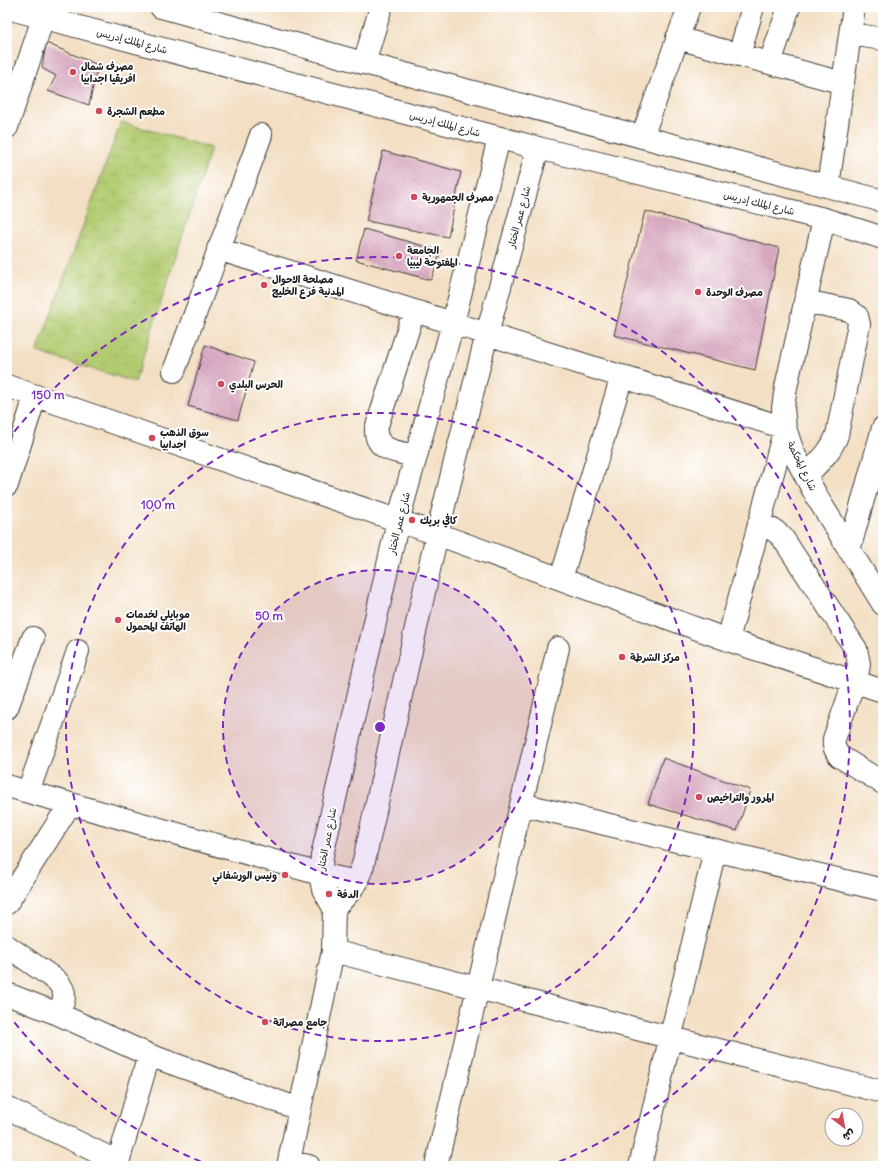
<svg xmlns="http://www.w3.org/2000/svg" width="890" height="1173" font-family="Delius,'Playpen Sans Arabic',sans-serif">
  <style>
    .park { fill: url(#park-crowns); stroke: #677446 }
    .building { fill: url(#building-back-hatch) }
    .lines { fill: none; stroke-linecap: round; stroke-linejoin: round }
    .minor-casing { stroke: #3c3935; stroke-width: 24 }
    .highway-casing { stroke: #3c3935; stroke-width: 24 }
    .minor { stroke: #fff; stroke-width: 22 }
    .highway { stroke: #fff; stroke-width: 22 }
    .ring { fill: none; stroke: #7b2cbf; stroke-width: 2; stroke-dasharray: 7 5 }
    .poi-dot { fill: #d1495b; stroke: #fff; stroke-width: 1.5 }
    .labels { text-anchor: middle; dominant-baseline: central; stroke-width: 4; stroke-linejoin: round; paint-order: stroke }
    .street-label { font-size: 10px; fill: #1c1c1c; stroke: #fff }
    .poi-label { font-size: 10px; font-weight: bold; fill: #1c1c1c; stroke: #fff; text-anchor: start }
    .centre { fill: #7b2cbf; stroke: #fff; stroke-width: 2 }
    .ring-label { font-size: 12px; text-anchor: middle; font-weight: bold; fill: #7b2cbf; stroke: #fff; stroke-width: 4; stroke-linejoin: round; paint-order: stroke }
  </style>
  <defs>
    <pattern id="park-crowns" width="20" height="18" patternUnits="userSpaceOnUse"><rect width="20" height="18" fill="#b2cb70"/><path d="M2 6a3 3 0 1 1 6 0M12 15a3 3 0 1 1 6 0" fill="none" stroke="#98ae60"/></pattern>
    <pattern id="building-back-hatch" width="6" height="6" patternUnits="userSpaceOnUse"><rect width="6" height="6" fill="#dbabc3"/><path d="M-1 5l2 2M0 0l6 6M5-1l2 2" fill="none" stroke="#bb93a7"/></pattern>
  </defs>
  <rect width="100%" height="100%" fill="#fff"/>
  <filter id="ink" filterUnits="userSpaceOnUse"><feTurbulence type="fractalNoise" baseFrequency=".025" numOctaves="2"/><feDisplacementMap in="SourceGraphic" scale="8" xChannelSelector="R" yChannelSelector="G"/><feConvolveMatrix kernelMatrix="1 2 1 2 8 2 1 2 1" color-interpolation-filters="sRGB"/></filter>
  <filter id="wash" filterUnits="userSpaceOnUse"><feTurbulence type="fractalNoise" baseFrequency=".012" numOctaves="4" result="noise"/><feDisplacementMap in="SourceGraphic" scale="16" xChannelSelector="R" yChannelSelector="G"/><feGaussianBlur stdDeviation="0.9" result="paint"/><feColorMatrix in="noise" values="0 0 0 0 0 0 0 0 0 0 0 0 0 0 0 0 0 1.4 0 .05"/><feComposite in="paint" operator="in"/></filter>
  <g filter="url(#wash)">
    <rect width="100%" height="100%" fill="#f3dfc3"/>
    <path class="park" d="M121 122 211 148 135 382 37 352Z"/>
    <g id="blocks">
      <path class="building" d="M46 43 98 65 89 105 48 91 56 76 42 68Z
        M383 151 461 172 448 237 366 221Z
        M645 211 779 248 755 370 614 335Z
        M364 229 441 251 431 280 356 260Z
        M205 345 254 362 238 420 188 406Z
        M663 758 750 790 737 831 648 804Z"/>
    </g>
  </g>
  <g filter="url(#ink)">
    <use href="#blocks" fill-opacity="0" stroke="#3c3935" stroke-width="1"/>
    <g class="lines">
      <defs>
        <path id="minor" d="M850 34 883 39
          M677 38 843 83
          M739 55 753 7
          M364 63 381 7
          M770 63 789 7
          M7 127 43 18
          M642 137 689 7
          M828 186 854 7
          M824 219 786 387 783 408 785 428 793 452 818 499 883 604
          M218 249 785 428 728 640
          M805 301 849 310 857 316 859 324 837 435C831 452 818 463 806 476
          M414 311 376 429C375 452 400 452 416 456
          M174 371 261 135
          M7 386 437 534 728 640 883 691
          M7 485 35 397
          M759 523 775 531 782 537 856 649 859 664 858 671 834 739C833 746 835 750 839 756L883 783
          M849 550 883 428
          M561 579 622 376
          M7 708 33 638
          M7 786 320 874 357 882
          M28 792 78 651
          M521 804 883 890
          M7 903 70 804
          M334 908C350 893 356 885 363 865L437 534 487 334 538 148
          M7 946 56 980C68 992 65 1000 58 1014
          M333 951 883 1092
          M7 994 58 1014 149 1055 299 1109
          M7 1108 118 1162
          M289 1162 309 1166
          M117 1166 149 1055
          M288 1166 333 951 334 908 323 889 320 874 322 856 398 521 453 323 499 138
          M436 1166 558 648
          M640 1166 715 850"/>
        <path id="highway" d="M161 7 364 63 883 201
          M7 8 538 148 824 219 883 238"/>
      </defs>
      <use href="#minor" class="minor-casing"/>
      <use href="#highway" class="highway-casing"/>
      <use href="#minor" class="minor"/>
      <use href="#highway" class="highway"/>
    </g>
  </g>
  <circle cx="380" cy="727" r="157" fill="#7b2cbf" fill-opacity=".12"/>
  <g class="ring">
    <circle cx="380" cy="727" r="157"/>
    <circle cx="380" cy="727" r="314"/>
    <path d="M212 1166A470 470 0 0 1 7 1013M7 441A470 470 0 1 1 548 1166"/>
  </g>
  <g class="poi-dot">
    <circle cx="73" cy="72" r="4"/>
    <circle cx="99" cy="111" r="4"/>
    <circle cx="414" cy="197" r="4"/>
    <circle cx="399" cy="256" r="4"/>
    <circle cx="264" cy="285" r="4"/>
    <circle cx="698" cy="292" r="4"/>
    <circle cx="221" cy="384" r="4"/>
    <circle cx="152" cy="438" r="4"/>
    <circle cx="412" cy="520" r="4"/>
    <circle cx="118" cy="620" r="4"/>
    <circle cx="622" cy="657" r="4"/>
    <circle cx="699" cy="797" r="4"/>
    <circle cx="285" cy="875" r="4"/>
    <circle cx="329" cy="894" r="4"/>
    <circle cx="265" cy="1022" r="4"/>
  </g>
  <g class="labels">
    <g class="street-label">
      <text transform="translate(132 41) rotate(15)">شارع الملك إدريس</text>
      <text transform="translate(445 124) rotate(15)">شارع الملك إدريس</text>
      <text transform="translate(759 203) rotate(14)">شارع الملك إدريس</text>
      <text transform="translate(519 217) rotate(-75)">شارع عمر الختار</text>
      <text transform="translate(802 466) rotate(64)">شارع المحكمة</text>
      <text transform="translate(399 523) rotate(-76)">شارع عمر الختار</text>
      <text transform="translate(327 839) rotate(-79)">شارع عمر الختار</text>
    </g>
    <g class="poi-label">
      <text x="81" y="66">مصرف شمال<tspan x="81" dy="12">افريقيا اجدابيا</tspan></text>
      <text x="107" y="111">مطعم الشجرة</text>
      <text x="422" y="197">مصرف الجمهورية</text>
      <text x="407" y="250">الجامعة<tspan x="407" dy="12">المفتوحة ليبيا</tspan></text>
      <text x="272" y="279">مصلحة الاحوال<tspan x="272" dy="12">المدنية فرع الخليج</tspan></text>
      <text x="706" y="292">مصرف الوحدة</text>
      <text x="229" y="384">الحرس البلدي</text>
      <text x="160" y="432">سوق الذهب<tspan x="160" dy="12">اجدابيا</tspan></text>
      <text x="420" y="520">كافي بريك</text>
      <text x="126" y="614">موبايلي لخدمات<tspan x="126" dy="12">الهاتف المحمول</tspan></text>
      <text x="630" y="657">مركز الشرطة</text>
      <text x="707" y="797">المرور والتراخيص</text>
      <text x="277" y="875" text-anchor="end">ونيس الورشفاني</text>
      <text x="337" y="894">الدفة</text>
      <text x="273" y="1022">جامع مصراتة</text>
    </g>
  </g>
  <circle cx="380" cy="727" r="6" class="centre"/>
  <g class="ring-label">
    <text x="48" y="399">150 m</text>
    <text x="158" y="509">100 m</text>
    <text x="269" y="620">50 m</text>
  </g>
  <rect width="890" height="1173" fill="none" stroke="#fff" stroke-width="24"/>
  <g transform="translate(844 1127) rotate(149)"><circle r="19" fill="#ffffff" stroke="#a4a4a4"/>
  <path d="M0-3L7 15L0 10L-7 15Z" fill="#d1495b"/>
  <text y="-6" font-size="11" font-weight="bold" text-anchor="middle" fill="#1c1c1c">ش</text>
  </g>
</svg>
